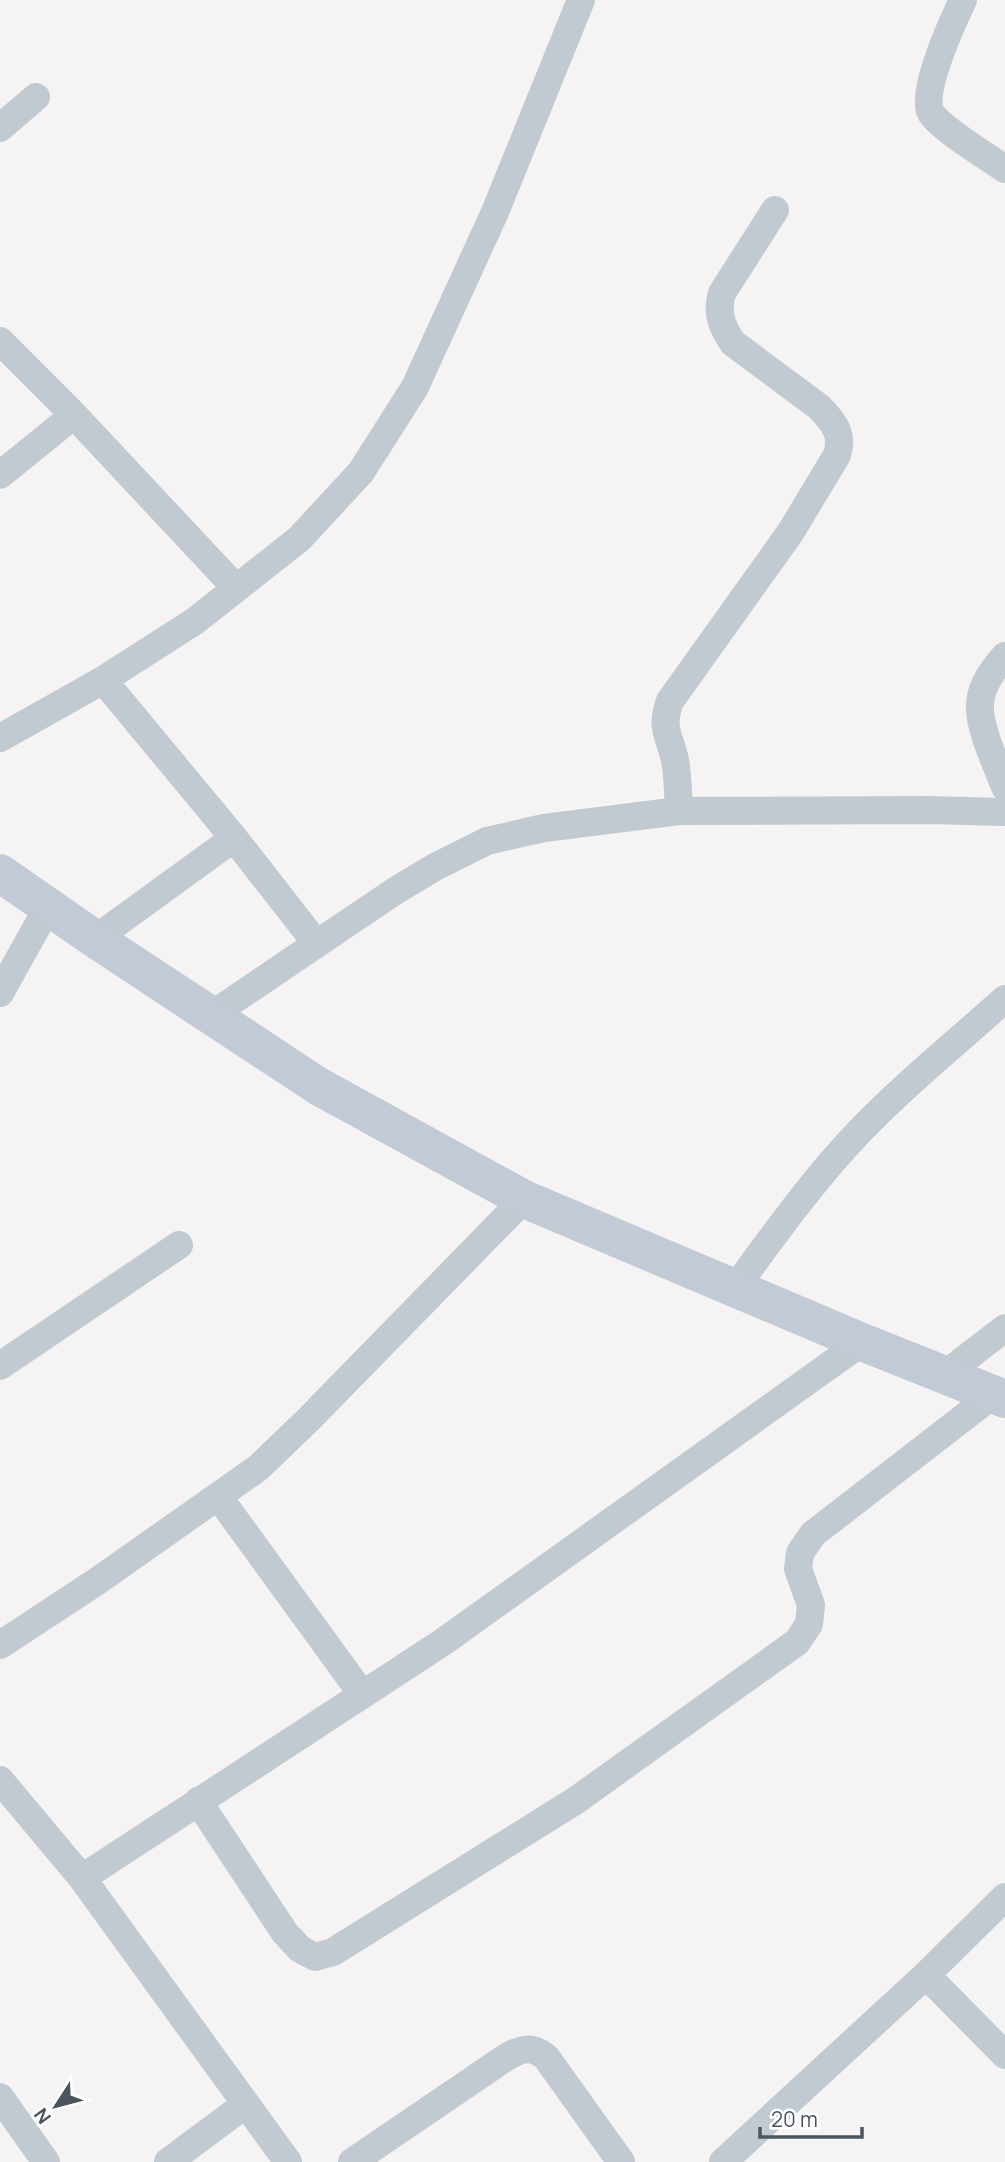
<svg xmlns="http://www.w3.org/2000/svg" width="1005" height="2162" font-family="Manrope,sans-serif">
  <style>
    .lines { fill: none; stroke-linecap: round; stroke-linejoin: round }
    .street { stroke: #c1c9d1; stroke-width: 28 }
    .secondary { stroke: #c2cad5; stroke-width: 38 }
  </style>
  <rect width="100%" height="100%" fill="#f5f3f3"/>
  <g class="lines">
    <path class="street" d="M963 0C953 21 919 94 931 113 941 129 988 157 1005 169
      M0 128 36 97
      M0 341 74 415 236 588
      M0 475 74 415
      M1005 656C993 669 981 685 980 704 978 726 997 766 1005 787
      M103 680 234 838 316 943
      M0 738 103 680 195 621 299 539 361 472 415 387 495 212 581 0
      M679 811C678 794 678 777 675 760 669 734 660 729 670 701L790 533 837 455C844 434 833 421 819 407L733 343C722 327 716 313 722 293L775 210
      M95 939 234 838
      M0 993 48 907
      M210 1016 395 891 435 867 487 841 544 828 679 811 928 810 1005 812
      M735 1288C774 1235 813 1180 858 1133 904 1085 956 1043 1005 999
      M0 1366 179 1245
      M944 1375 1005 1328
      M218 1496 362 1694
      M0 1645 96 1582 258 1468 308 1420 524 1199
      M0 1780 82 1878 288 2162
      M198 1801 285 1933 300 1949 315 1957 333 1952 575 1801 797 1642 809 1624 811 1605 798 1569 800 1553 813 1534 994 1394
      M82 1878 443 1642 862 1342
      M926 1975 1005 2055
      M0 2097 46 2162
      M168 2162 246 2104
      M352 2162 508 2056C524 2048 531 2046 546 2057L621 2162
      M723 2162 926 1975 1005 1897"/>
    <path class="secondary" d="M0 873 95 939 318 1086 524 1199 862 1342 1005 1399"/>
  </g>
  <g transform="translate(56 2106) rotate(234)" stroke="#ffffff" stroke-width="5" paint-order="stroke">
  <path d="M0-5L12 26L0 18L-12 26Z" fill="#4b5560"/>
  <text y="-10" font-size="19" font-weight="bold" text-anchor="middle" fill="#4b5560">N</text>
  </g>
  <path d="M760 2127v10h102v-10" fill="none" stroke="#4b5560" stroke-width="3.5"/>
  <text x="771" y="2127" font-size="21" fill="#4b5560" stroke="#ffffff" stroke-width="5" paint-order="stroke">20 m</text>
</svg>
